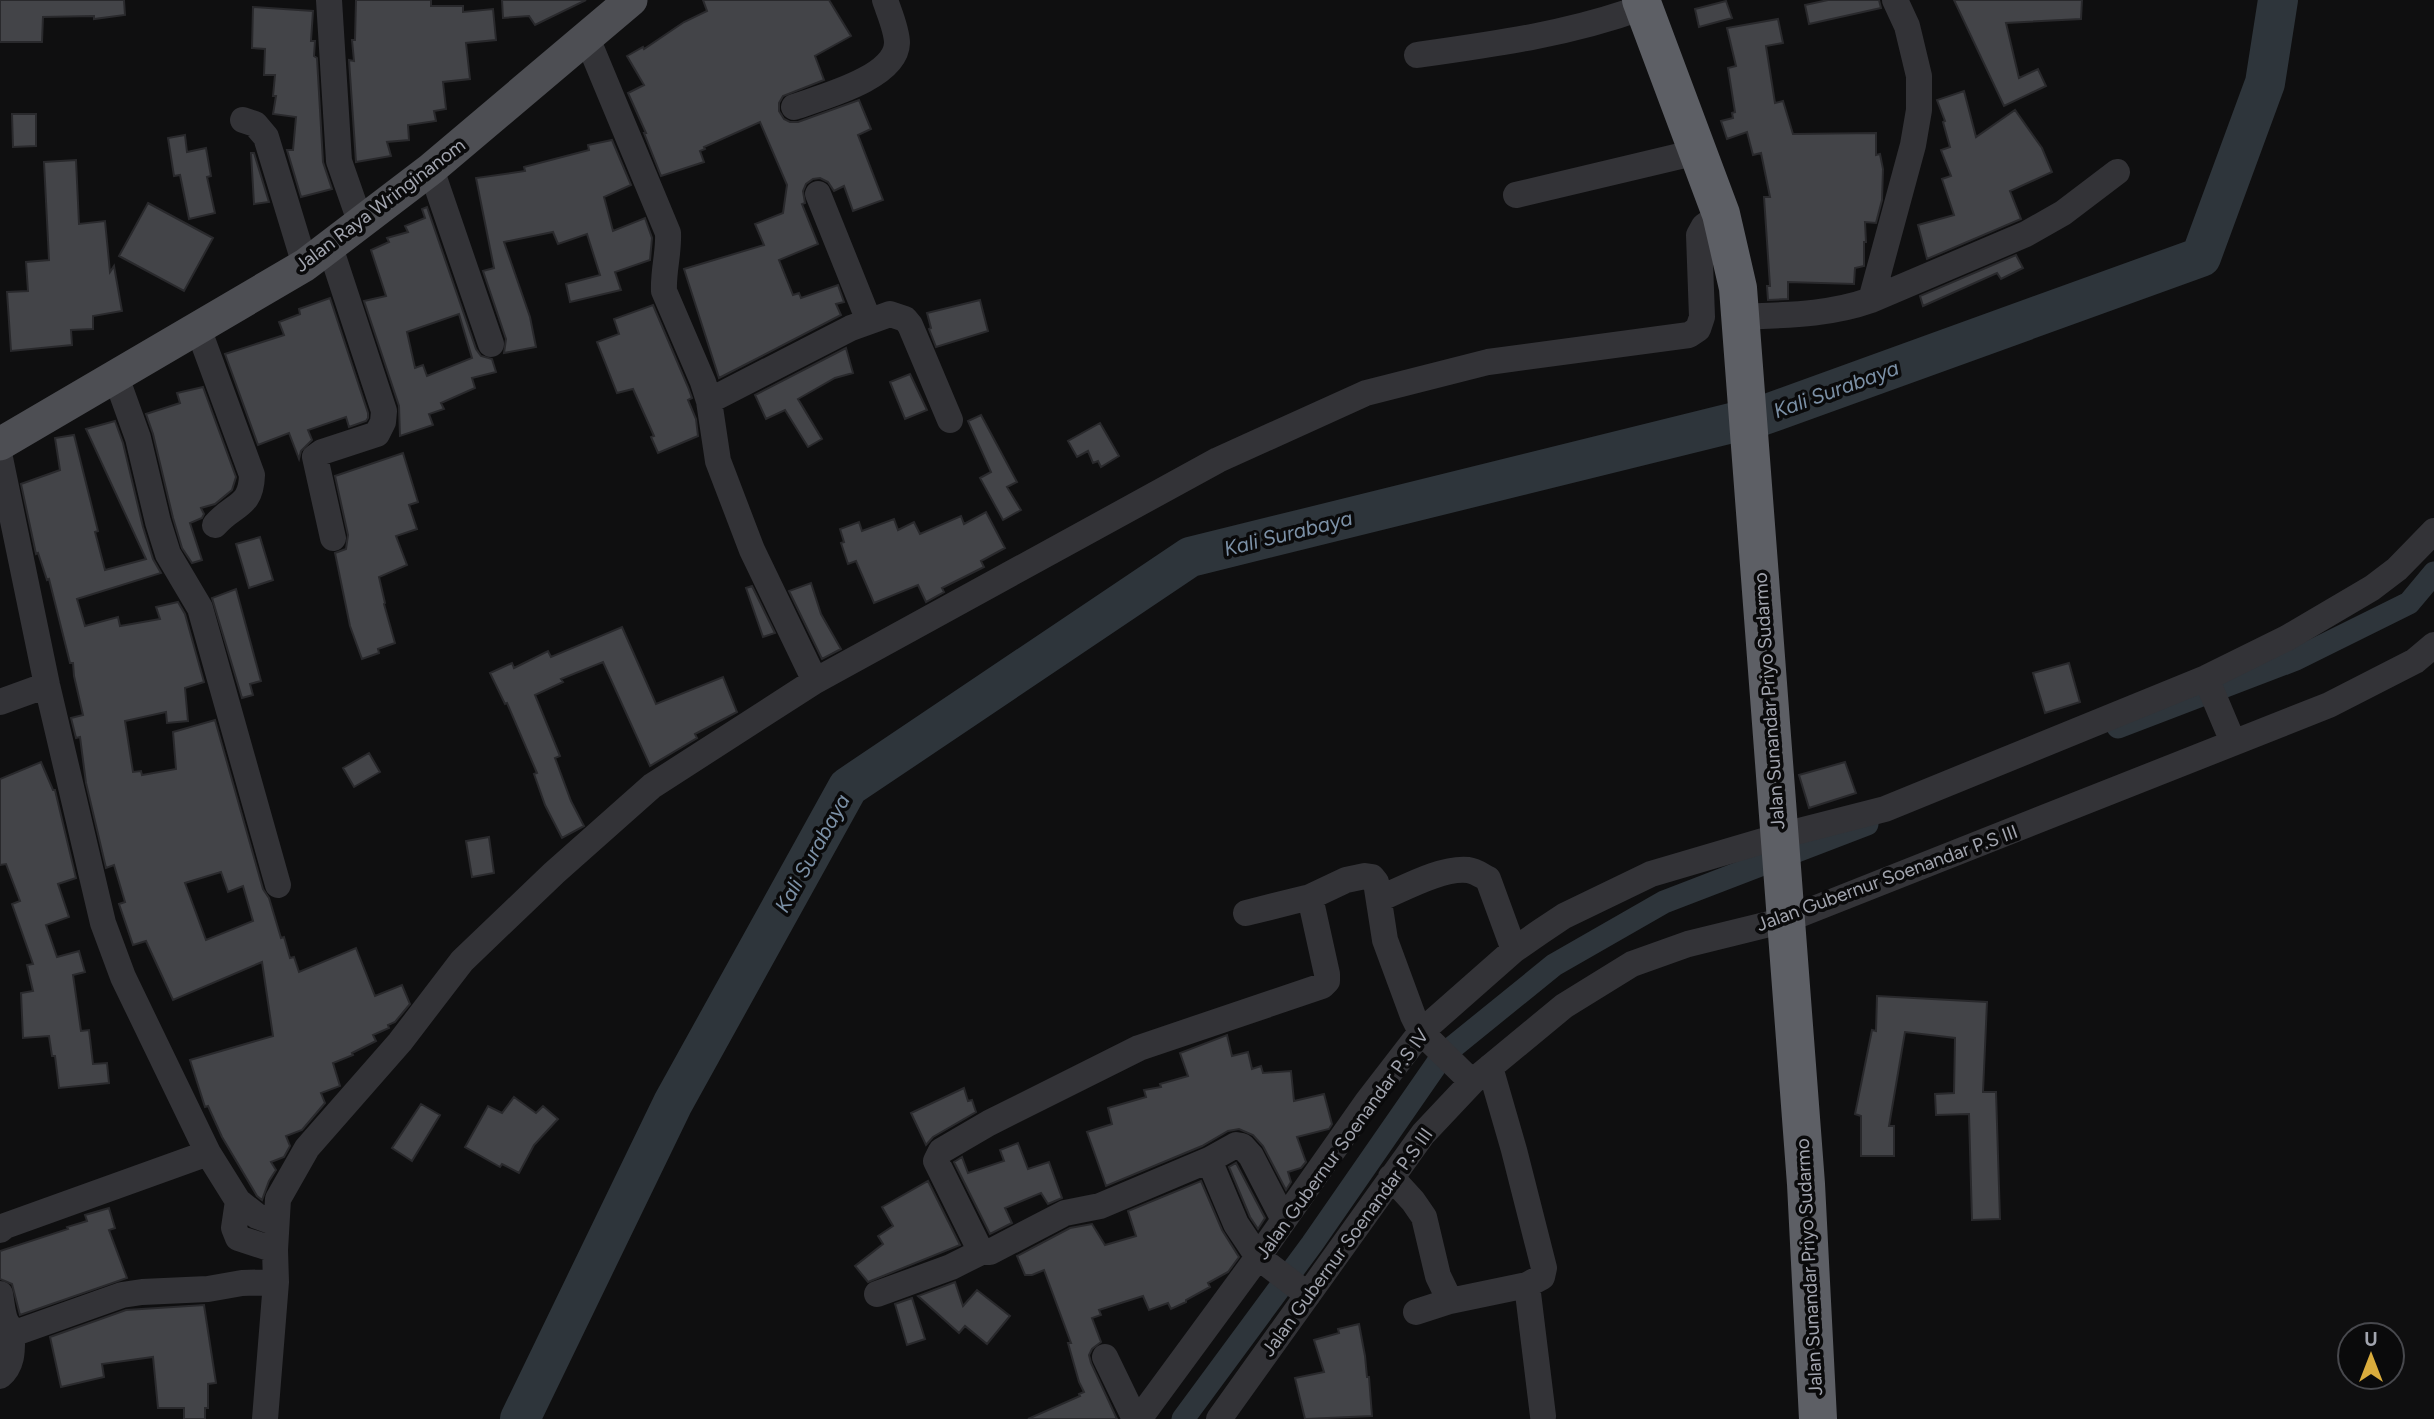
<svg xmlns="http://www.w3.org/2000/svg" width="2434" height="1419" font-family="Figtree,sans-serif">
  <style>
    .lines { fill: none; stroke-linecap: round; stroke-linejoin: round }
    .canal { stroke: #2e353b; stroke-width: 23 }
    .river { stroke: #2e353b; stroke-width: 40 }
    .building { fill: #434448; stroke: #29292c; stroke-width: 2; fill-rule: evenodd }
    .minor { stroke: #333337; stroke-width: 26 }
    .major { stroke: #4d4e53; stroke-width: 33 }
    .highway { stroke: #5d5f65; stroke-width: 38 }
    .labels { text-anchor: middle; dominant-baseline: central; stroke-width: 7; stroke-linejoin: round; paint-order: stroke }
    .street-label { font-size: 19px; fill: #a2a5af; stroke: #0a0a0b }
    .water-label { font-size: 21px; font-style: italic; fill: #7c91a7; stroke: #0a0a0b }
  </style>
  <rect width="100%" height="100%" fill="#0f0f10"/>
  <g class="lines">
    <path class="canal" d="M2118 727 2296 659 2409 603 2434 573
      M1183 1419 1312 1244 1443 1055 1554 965 1664 902 1867 824"/>
    <path class="river" d="M520 1419 673 1103 848 787 1190 557 1764 415 2201 257 2265 83 2278 0"/>
  </g>
  <path class="building" d="M0 0H124L125 15 94 19V16L43 17 42 42H0Z
    M356 0H431V6H463V12L493 9 496 40 466 43 470 79 443 82 446 109 434 111 436 121 408 125 409 140 387 142 391 156 356 162 349 60 354 61 352 40H355Z
    M502 0H586L535 25 529 16 503 18Z
    M703 0H829L851 36 815 56 824 80 783 96 779 103V111L784 119 790 122H798L859 100 871 129 858 135 883 200 853 211 844 186 834 191 828 182 820 178 813 179 806 184 803 191 805 203 802 204 818 244 779 260 793 295 799 293 801 298 838 285 844 302 836 304 841 315 719 378 684 269 764 245 755 224 783 213 787 185 760 122 704 147 705 149 700 151 704 162 661 176 644 133H646L628 93 644 85 627 56 643 47 644 49 684 22 707 11Z
    M1828 0H1879L1881 8 1809 24 1805 5Z
    M1954 0H2082L2081 19 2006 23 2019 78 2038 69 2046 86 2004 106Z
    M1726 1 1732 18 1699 27 1695 9Z
    M253 7 313 11 311 41H315L314 56 317 58 323 162 332 189 301 197 287 150H293L296 117 273 114 276 96H273L275 75H264L265 49 252 48Z
    M1778 19 1783 43 1766 46 1775 103 1783 101 1793 134 1876 133V155L1880 154 1883 169 1882 200 1876 223 1865 222 1866 242H1864V266L1855 268 1854 284 1788 282V299L1768 300 1767 286H1770L1764 197H1770L1761 153 1753 155 1747 132 1727 139 1721 121 1733 118 1732 113 1735 112 1728 68 1736 66 1727 28Z
    M1964 91 1976 137 2015 110 2042 148 2052 172 2010 191 2021 219 1927 259 1918 225 1954 215 1942 179 1951 176 1941 150 1950 147 1943 122 1945 121 1937 100Z
    M12 114H36V146L13 147Z
    M185 135 187 152 206 148 211 176 207 177 215 213 189 219 180 175 174 176 168 138Z
    M612 140 631 185 604 197 613 231 645 218 652 238 650 260 615 272 621 290 570 302 566 284 600 275 587 234 558 244 553 232 504 242 530 317 536 347 504 353 506 339 483 271 494 268 476 178 525 171 524 167 589 150 588 145Z
    M251 153H254L269 202 254 204Z
    M76 160 79 224 105 221 110 272 114 266 122 311 93 316V329L71 330 72 345 11 351 7 292 28 291 26 262 49 260 44 162Z
    M148 203 213 238 184 291 119 256Z
    M427 207 476 349 481 356 492 359 496 372 472 378 475 388 441 403 444 409 429 414 433 425 400 436 399 406 364 301 386 296 371 250 389 242 387 238 408 232 405 226 425 218 422 209ZM459 314 472 358 427 376 423 365 415 368 407 332Z
    M2016 255 2023 268 2001 279 1997 273 1923 306 1920 296Z
    M330 298 368 413V418L366 421 349 427 346 417 308 430 312 440 301 451 299 459 289 433 258 445 225 354 284 335 279 322 300 314 299 309Z
    M980 300 988 331 936 347 929 329 931 328 927 313Z
    M653 305 688 387 692 398 688 400 696 419 698 436 658 453 651 437 654 436 633 389 617 393 597 342 619 334 614 319Z
    M846 348 853 373 835 378 798 399 822 439 808 447 785 410 766 419 755 395Z
    M910 374 927 410 905 419 890 382Z
    M203 387 236 477 232 490 215 504 201 508 204 514 202 518 190 523 202 560 192 563 182 548 173 518 153 434 146 414 180 403 177 393Z
    M981 415 1017 482 1007 487 1021 510 1003 520 980 478 991 472 968 421Z
    M115 421 123 443 143 527 153 559 161 573 77 599 85 626 118 617 120 626 160 619 156 607 178 602 185 614 204 682 185 688 188 721 167 723 166 712 125 721 133 772 141 771 142 775 176 769 173 732 215 720 263 889 269 898 281 938 284 937 290 958 294 957 299 972 356 948 375 996 402 985 410 1004 395 1022 388 1025 389 1028 373 1035 376 1041 352 1053 353 1055 333 1063 340 1086 321 1093 325 1103 302 1130 286 1136 290 1146 284 1157 271 1162 276 1170 269 1181 262 1200 257 1196 222 1137 208 1106 205 1107 190 1060 273 1036 262 962 173 1000 146 941 133 945 119 904 125 902 114 865 106 868 86 783 80 737 76 738 71 718 83 715 74 676 73 663H70L49 579 47 580 38 553 36 554 21 484 60 470 55 438 74 435 98 531 95 532 105 570 146 559 86 429ZM221 872 228 892 243 886 253 921 206 940 185 883Z
    M1100 423 1119 456 1101 467 1098 461 1093 463 1088 451 1077 457 1068 441Z
    M403 453 418 502 409 505 417 529 396 536 407 565 379 577 385 603 384 604 395 643 378 649 379 653 362 659 350 626 335 553 346 549 348 535 335 476Z
    M986 512 1005 548 981 561 984 567 942 588 944 592 926 602 918 585 874 603 856 561 848 564 841 543 844 542 840 529 859 522 862 531 894 519 898 530 914 522 920 534 961 516 964 524Z
    M260 537 273 580 249 588 236 544Z
    M811 583 821 614 841 649 822 659 789 591Z
    M752 586 775 633 763 637 746 588Z
    M236 589 261 681 250 684 253 695 242 698 212 598Z
    M622 627 656 704 723 677 737 712 695 734 697 738 650 766 603 662 561 679 563 682 535 695 560 756 555 758 571 801 584 826 562 838 545 805 534 774 537 773 507 703 505 704 490 673 512 663 514 668 548 651 551 657Z
    M2069 663 2080 702 2045 713 2033 673Z
    M369 753 380 772 354 787 343 768Z
    M41 762 53 790H55L76 878 58 884 69 917 46 925 57 957 79 951 85 972 73 975 81 1031 89 1030 93 1064 107 1063 109 1083 59 1088 55 1056H52L49 1036 23 1038 21 993 33 991 27 965 33 964 12 904 20 901 6 864 0 865V779Z
    M1845 762 1856 793 1809 808 1799 775Z
    M489 837 494 873 472 877 466 841Z
    M1877 996 1987 1002 1983 1092H1996L2000 1219 1972 1220 1969 1114 1936 1115 1935 1094 1954 1093 1955 1038 1905 1032 1889 1126H1894V1156H1861V1116L1855 1114 1872 1030 1876 1031Z
    M1227 1035 1232 1056 1248 1052 1252 1069 1261 1066 1263 1073 1291 1071 1294 1101 1324 1094 1332 1124 1329 1129 1297 1137 1306 1162 1301 1168 1288 1172 1291 1182 1286 1190 1263 1146 1253 1135 1239 1129 1228 1131 1202 1146 1106 1186 1087 1132 1112 1124 1108 1108 1146 1097 1144 1090 1161 1087 1160 1084 1188 1076 1180 1053Z
    M964 1088 968 1101 972 1100 976 1112 933 1137 926 1145 911 1113Z
    M514 1097 536 1113 543 1106 558 1119 534 1145 519 1173 502 1164 500 1167 465 1147 488 1106 502 1113Z
    M421 1104 440 1115 412 1161 392 1148Z
    M1018 1143 1028 1169 1049 1162 1062 1198 1048 1204 1041 1193 1005 1208 1012 1223 990 1234 954 1162 962 1157 968 1173 1004 1161 1000 1150Z
    M1236 1163 1265 1218 1258 1229 1250 1217 1229 1167Z
    M928 1181 960 1245 868 1282 855 1266 883 1244 878 1236 893 1226 882 1207Z
    M1201 1181 1222 1230 1239 1257 1228 1272 1208 1283 1210 1287 1186 1300V1302L1171 1309 1168 1303 1149 1310 1143 1296 1099 1310 1101 1315 1092 1318 1101 1342 1092 1349 1089 1355 1091 1363 1117 1419H1028L1080 1396 1079 1394 1084 1392 1079 1382 1068 1343H1071L1044 1270 1032 1275H1025L1017 1256 1070 1228 1092 1224 1105 1245 1136 1236 1128 1211Z
    M109 1208 115 1228 109 1230 127 1278 20 1315 12 1284 0 1279V1251L68 1229 67 1227 87 1221 85 1215Z
    M955 1282 963 1306 977 1290 1010 1316 987 1344 965 1326 959 1333 918 1296Z
    M912 1298 925 1339 907 1345 895 1304Z
    M204 1305 216 1383 208 1384V1408H205V1419H184V1408H158L153 1357 102 1364 104 1377 61 1387 50 1337 126 1310Z
    M1359 1324 1365 1356 1367 1377H1369L1372 1416 1305 1419 1295 1378 1324 1372 1314 1340 1339 1333 1338 1329Z"/>
  <g class="lines">
    <path class="minor" d="M329 0 339 161 361 224
      M587 38 668 233C669 253 663 271 664 291L703 382 709 401 718 461 752 550 815 681
      M1417 55C1495 44 1569 34 1643 7
      M794 107C822 97 896 78 897 43 897 30 889 12 885 0
      M243 120 255 124 266 137 305 265
      M431 169 491 344
      M818 194 869 321
      M1516 195 1697 152
      M330 247 384 411 383 422 377 434 322 452 315 457 333 538
      M1871 300 1913 145 1919 110V76L1907 26 1895 0
      M1741 317C1785 315 1829 315 1871 300L2026 234 2063 213 2117 172
      M198 328 252 475C251 508 234 503 215 525
      M116 377 138 438 158 522 168 554 200 608 278 885
      M709 401 851 328 890 314 905 319 910 325 950 420
      M0 458 47 685 103 923 123 977 208 1153 238 1201 257 1216 276 1223
      M2206 678 2233 742
      M0 702 47 685
      M1379 899C1403 889 1442 867 1468 870 1476 871 1482 876 1488 879L1514 950
      M1246 913 1310 897 1346 880 1365 876 1372 877 1376 882 1385 940 1413 1016 1421 1032 1472 1082
      M1209 1160 1236 1224 1258 1257 1308 1295
      M1391 1177 1413 1201 1424 1217 1438 1276 1450 1301 1527 1285 1542 1277 1544 1268 1514 1150 1490 1067
      M238 1201 234 1228 238 1238 275 1250
      M1284 1220 1251 1156 1242 1146 1236 1145 1209 1160 1100 1206 1065 1213 990 1252H981L936 1161 941 1151 989 1123 1139 1048 1322 986 1327 981V974L1310 897
      M0 1230 5 1226 208 1153
      M1527 1285 1543 1416
      M0 1294C3 1308 2 1328 18 1332L122 1295 142 1292 208 1289 242 1283 276 1282
      M877 1294 951 1267 981 1252
      M1416 1312 1450 1301
      M1105 1357 1135 1419
      M0 1376C14 1364 12 1348 12 1331
      M265 1419 276 1282 275 1250 278 1199 307 1148 400 1042 462 961 554 873 652 786 815 681 1218 460 1366 393 1488 362 1689 335 1698 329 1702 317 1699 235 1704 226 1721 214
      M1139 1419 1258 1257 1367 1102 1421 1032 1514 950 1540 932 1564 916 1651 874 1780 836 1885 809 2206 678 2287 638 2372 588 2397 569 2434 531
      M1219 1419 1423 1134 1472 1082 1564 1006 1632 964 1688 944 1786 920 2329 705 2415 661 2434 645"/>
    <path class="major" d="M0 444 305 265 431 169 631 0"/>
    <path class="highway" d="M1641 0 1721 214 1738 288 1806 1184 1818 1419"/>
  </g>
  <g class="labels">
    <g class="street-label">
      <text transform="translate(380 205) rotate(-37)">Jalan Raya Wringinanom</text>
      <text transform="translate(1769 701) rotate(-94)">Jalan Sunandar Priyo Sudarmo</text>
      <text transform="translate(1887 878) rotate(-20)">Jalan Gubernur Soenandar P.S III</text>
      <text transform="translate(1342 1144) rotate(-54)">Jalan Gubernur Soenandar P.S IV</text>
      <text transform="translate(1347 1242) rotate(-54)">Jalan Gubernur Soenandar P.S III</text>
      <text transform="translate(1809 1267) rotate(-93)">Jalan Sunandar Priyo Sudarmo</text>
    </g>
    <g class="water-label">
      <text transform="translate(1836 389) rotate(-20)">Kali Surabaya</text>
      <text transform="translate(1288 533) rotate(-14)">Kali Surabaya</text>
      <text transform="translate(812 853) rotate(-61)">Kali Surabaya</text>
    </g>
  </g>
  <g transform="translate(2371 1356)"><circle r="33" fill="#0a0a0b" stroke="#47484d" stroke-width="2"/>
  <path d="M0-5L12 26L0 18L-12 26Z" fill="#daac3d"/>
  <text y="-10" font-size="19" font-weight="bold" text-anchor="middle" fill="#a2a5af">U</text>
  </g>
</svg>
